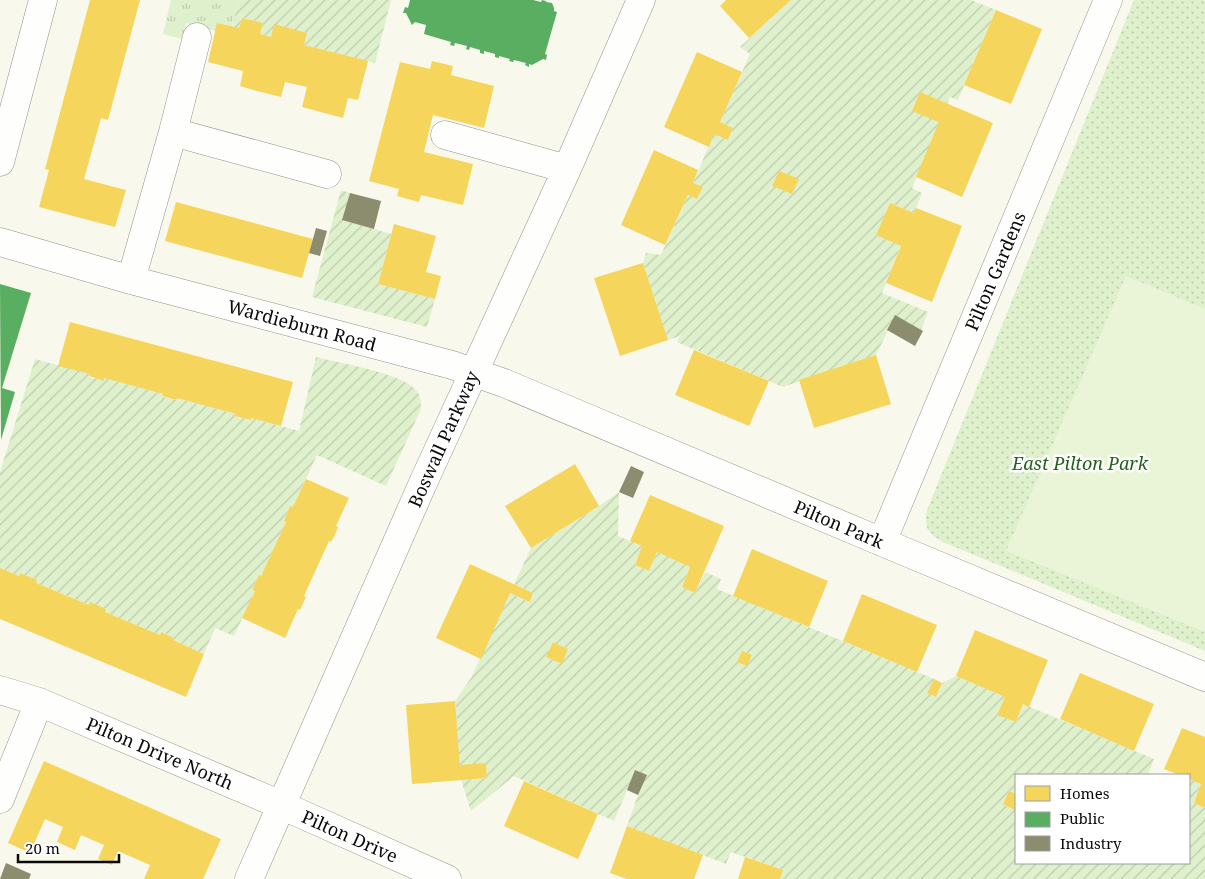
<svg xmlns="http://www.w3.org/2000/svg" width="1205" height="879" font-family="'Noto Serif',serif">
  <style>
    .grass { fill: url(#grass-tufts) }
    .park { fill: url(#park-dots) }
    .garden { fill: url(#garden-furrows); fill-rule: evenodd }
    .pitch { fill: #eaf4d6 }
    .homes { fill: #f6d55c }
    .public { fill: #5aae61 }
    .industry { fill: #8c8c6e }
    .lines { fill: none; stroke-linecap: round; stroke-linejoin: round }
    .minor-casing { stroke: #92918c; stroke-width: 29 }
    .minor { stroke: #fefefc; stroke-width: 28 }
    .labels { text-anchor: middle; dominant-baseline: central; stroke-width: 5; stroke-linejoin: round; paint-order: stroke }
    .street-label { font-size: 18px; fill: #0a0a0a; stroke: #fff }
    .park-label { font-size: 18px; font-style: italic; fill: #23621b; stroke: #fff }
  </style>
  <defs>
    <pattern id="grass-tufts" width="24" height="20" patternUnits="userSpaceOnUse" patternTransform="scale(1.25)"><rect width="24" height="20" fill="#dff0cc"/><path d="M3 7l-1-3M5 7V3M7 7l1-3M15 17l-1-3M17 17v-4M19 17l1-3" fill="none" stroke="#beccae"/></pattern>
    <pattern id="park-dots" width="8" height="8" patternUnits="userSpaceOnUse" patternTransform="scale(1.25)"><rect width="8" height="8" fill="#dff0cc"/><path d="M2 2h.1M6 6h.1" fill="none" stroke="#beccae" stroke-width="1.8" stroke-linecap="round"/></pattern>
    <pattern id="garden-furrows" width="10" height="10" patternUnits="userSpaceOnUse" patternTransform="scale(1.25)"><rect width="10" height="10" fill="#dff0cc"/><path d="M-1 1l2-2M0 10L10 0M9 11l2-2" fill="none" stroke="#beccae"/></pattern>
  </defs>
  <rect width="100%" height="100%" fill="#f9f8ed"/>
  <path class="grass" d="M171 0H239L232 27 216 31 186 23 182 39 163 34Z"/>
  <path class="park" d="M1134 0H1205V651L943 542C927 533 924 528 927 510Z"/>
  <path class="garden" d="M239 0H391L375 63 304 45 306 33 275 25 271 37 260 34 263 23 242 18 239 29 232 27Z
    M791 0H971L996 10 958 100 950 97 912 188 922 193 914 213 890 203 876 235 901 245 882 293 928 312 921 330 895 316 876 355 783 387 677 342 680 336 668 340 643 263 646 253 661 255 688 195 697 199 702 187 693 183 714 134 728 140 733 128 720 122 750 54 740 47Z
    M341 190 350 193 343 220 391 234 378 284 435 299 427 327 312 297Z
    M316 357C339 363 402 373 416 390 421 396 421 402 421 409L386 486 317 455 293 507 290 506 284 521 286 522 261 576 259 575 252 590 255 591 234 636 215 628 204 654 173 640 174 638 162 632 160 635 105 612 106 609 91 603 89 605 36 583V580L20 573 19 576 0 568V472L35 359 90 374 89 377 103 380 104 378 163 394V397L176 400 177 398 236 414 235 416 250 420 251 418 299 431Z
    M619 492 618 536 642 546 635 565 649 571 657 552 690 567 682 587 695 593 705 572 721 579 717 589 934 679 928 693 936 697 942 683 956 676 1005 697 998 715 1016 722 1023 704 1154 759 1148 775H1016V794L1009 791 1003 804 1016 811V863H1189V779L1201 784 1194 803 1205 808V879H780L783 870 731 852 726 864 627 826 638 795 635 771 614 821 514 776 471 811 461 780 487 778 486 764 460 765 455 701 471 678 510 593 530 602 533 593 514 584 531 548 599 506ZM553 642 568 649 562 663 546 657Z"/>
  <path class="pitch" d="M1126 276 1205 309V632L1006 551Z"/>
  <path class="homes" d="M90 0H140L108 120 101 118 84 179 126 190 115 227 39 207 49 170 45 169Z
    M726 0H791L749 38 720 6Z
    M996 10 1042 29 1011 104 964 85Z
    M242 18 263 23 260 34 271 37 274 24 307 33 304 45 368 61 358 100 348 98 343 118 302 107 307 87 285 82 281 97 257 91 240 86 243 71 208 62 217 23 239 28Z
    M697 52 742 72 720 122 733 128 728 140 714 134 709 147 664 127Z
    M432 61 453 66 451 75 494 86 484 128 433 115 424 152 473 164 463 205 421 195 419 202 397 196 399 189 369 181 400 62 430 69Z
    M920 92 993 123 962 197 916 177 939 122 912 111Z
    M654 150 698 170 693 183 703 187 697 199 688 195 665 245 621 225Z
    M779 171 799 179 792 194 772 186Z
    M176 202 313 239 302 278 165 241Z
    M890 203 914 213 916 208 962 226 932 302 886 283 901 246 876 235Z
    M394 224 436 236 426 272 441 276 435 299 378 284Z
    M643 263 668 340 620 356 594 278Z
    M70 322 293 382 281 426 251 418V420L235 416 236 414 177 398 176 400 162 396 163 394 104 378V381L89 376 90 374 58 366Z
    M694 350 769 381 749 426 675 395Z
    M876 355 891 404 814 428 799 380Z
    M575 464 599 506 531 548 505 506Z
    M306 479 349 498 336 526 338 527 335 535 331 542 329 541 304 596 306 597 300 610 298 609 285 638 242 618 255 591 252 590 259 575 261 576 286 522 284 521 290 506 293 507Z
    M650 495 724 526 695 593 682 587 690 567 657 552 649 571 635 565 642 546 630 541Z
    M752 549 828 581 809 627 733 596Z
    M470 564 533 593 530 602 510 593 481 659 436 638Z
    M0 568 19 576 20 573 37 580 36 583 89 605 90 602 106 609 105 612 160 635 161 632 174 638 173 640 204 654 186 697 0 619Z
    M862 594 937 625 917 672 843 641Z
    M975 630 1048 660 1029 707 1023 704 1016 722 997 715 1005 697 956 676Z
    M553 642 568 649 562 664 546 657Z
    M742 651 752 655 747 666 737 662Z
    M1080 673 1154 704 1134 751 1060 719Z
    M934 679 942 683 936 697 927 693Z
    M455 701 460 765 486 763 487 778 412 784 406 705Z
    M1182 728 1205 737V808L1194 803 1201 784 1189 779V775H1179L1164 769Z
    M44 761 221 839 203 879H144L150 865 118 851 112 865 98 859 104 845 81 835 75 850 57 842 63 827 45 819 30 853 8 843Z
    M524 781 598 814 578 859 504 826Z
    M1009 791 1016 794V811L1003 804Z
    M627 826 703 855 694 879H627L610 873Z
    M745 857 783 870 780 879H738Z"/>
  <path class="public" d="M410 0H533L541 2 542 0 546 1V2L552 3 554 8V11L557 12 545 54 547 55 546 60 543 59 532 65 529 64V67L525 65 526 63 514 60 513 62 509 61 510 59 499 56V58L495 57V54L484 51V54L480 53V50L470 47 469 50 466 49 467 46 455 43 454 46 450 45 451 42 424 34 426 25 415 22 412 25 406 13H403L405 7 408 8Z
    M0 284 31 293 2 388 15 392 1 440Z"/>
  <path class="industry" d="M350 193 381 201 374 229 342 220Z
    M316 228 327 231 320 256 309 253Z
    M895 315 923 331 915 346 887 330Z
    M631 466 644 472 633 498 619 492Z
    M635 770 647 775 638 795 627 790Z
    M6 863 31 874 29 879H0Z"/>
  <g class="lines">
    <defs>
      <path id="minor" d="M173 132 327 174
        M445 135 567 169
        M0 162 43 0
        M0 242 131 280 452 365 504 383 882 542 1205 677
        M131 280 173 132 197 37
        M882 542 1108 0
        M0 690 39 702 281 805 447 879
        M0 799 39 702
        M249 879 423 483 567 169 641 0"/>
    </defs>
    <use href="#minor" class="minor-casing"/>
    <use href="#minor" class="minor"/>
  </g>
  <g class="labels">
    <g class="street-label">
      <text transform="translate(995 271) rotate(-67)">Pilton Gardens</text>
      <text transform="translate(302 325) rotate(15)">Wardieburn Road</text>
      <text transform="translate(443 439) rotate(-66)">Boswall Parkway</text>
      <text transform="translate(839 524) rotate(23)">Pilton Park</text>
      <text transform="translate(160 753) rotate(23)">Pilton Drive North</text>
      <text transform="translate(350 836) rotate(24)">Pilton Drive</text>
    </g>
    <g class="park-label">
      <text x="1080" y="463">East Pilton Park</text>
    </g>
  </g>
  <rect x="1015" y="774" width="175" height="90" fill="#ffffff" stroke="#9d9d9d"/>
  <rect x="1025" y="786" width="25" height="15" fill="#f6d55c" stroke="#9d9d9d"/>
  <text x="1060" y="799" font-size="15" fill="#0a0a0a">Homes</text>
  <rect x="1025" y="812" width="25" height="15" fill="#5aae61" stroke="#9d9d9d"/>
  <text x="1060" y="824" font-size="15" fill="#0a0a0a">Public</text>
  <rect x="1025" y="836" width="25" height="15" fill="#8c8c6e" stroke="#9d9d9d"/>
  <text x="1060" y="849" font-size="15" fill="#0a0a0a">Industry</text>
  <path d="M18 854v8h101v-8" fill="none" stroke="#0a0a0a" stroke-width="2.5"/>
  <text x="25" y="854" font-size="15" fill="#0a0a0a" stroke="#ffffff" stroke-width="4" paint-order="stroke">20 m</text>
</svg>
